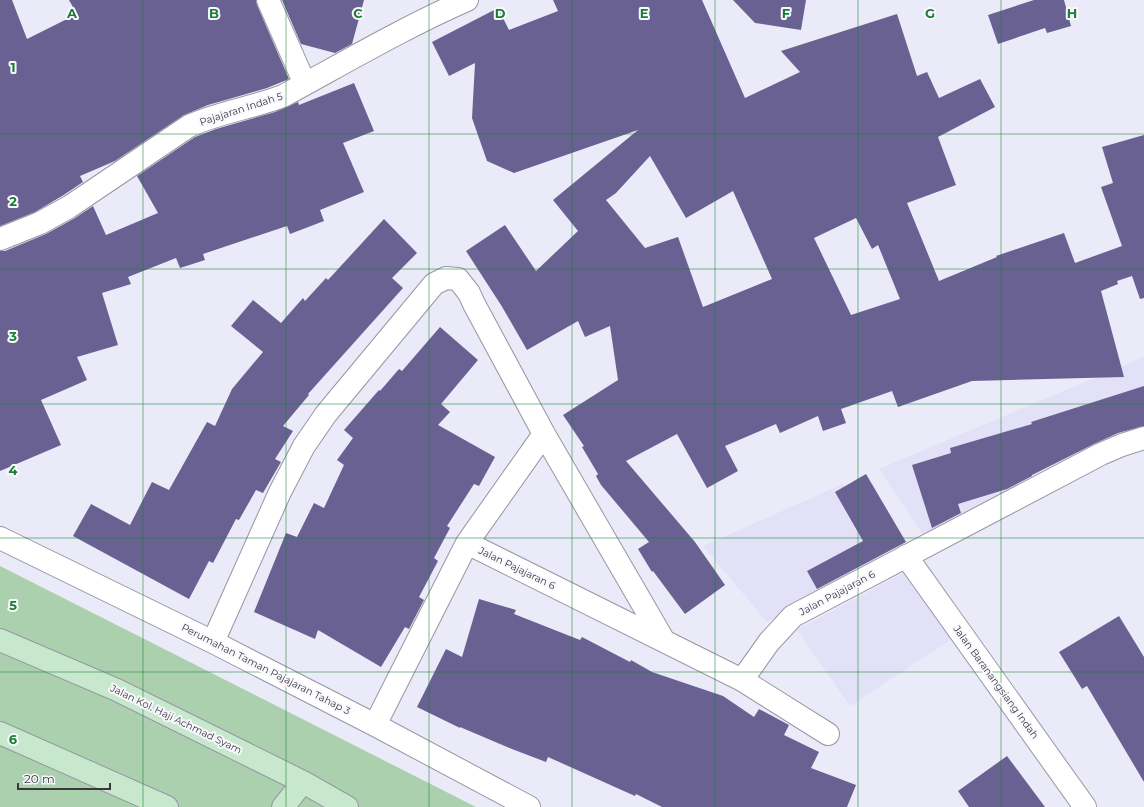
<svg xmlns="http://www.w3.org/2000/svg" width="1144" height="807" font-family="Montserrat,sans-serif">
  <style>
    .built { fill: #e3e1f7 }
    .green { fill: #abd0ae }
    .building { fill: #686192; fill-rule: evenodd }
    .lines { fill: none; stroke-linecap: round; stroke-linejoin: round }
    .street-casing { stroke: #9796a3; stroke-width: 24 }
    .secondary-casing { stroke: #9796a3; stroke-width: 24 }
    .street { stroke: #fff; stroke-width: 22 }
    .secondary { stroke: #c7e8cd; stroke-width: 22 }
    .grid { fill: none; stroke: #187f33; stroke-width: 1; stroke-opacity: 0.55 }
    .labels { text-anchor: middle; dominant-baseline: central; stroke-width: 4; stroke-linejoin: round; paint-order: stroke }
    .street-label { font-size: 10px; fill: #38383d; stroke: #f9f8fe }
    .grid-label { font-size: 13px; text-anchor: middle; font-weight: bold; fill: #187f33; stroke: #f9f8fe; stroke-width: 4; stroke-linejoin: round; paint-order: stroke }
  </style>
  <rect width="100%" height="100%" fill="#ebeaf8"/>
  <path class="built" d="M1144 357V414L928 542 879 469Z
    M843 484 884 558 767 622 703 546Z
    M926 561 970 627 850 706 797 630Z"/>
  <path class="green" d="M0 566 476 807H0Z"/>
  <path class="building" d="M0 0H12L27 39 77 14 69 0H256L257 5 289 79 267 88 208 105 184 115 115 161 80 176 83 182 62 196 35 212 0 226Z
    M282 0H364L352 44 335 53 301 44Z
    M553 0H702L745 98 800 72 781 51 897 14 917 76 927 72 939 98 980 79 995 107 938 137 956 185 907 203 939 281 997 257 996 256 1064 233 1075 263 1122 246 1101 187 1113 183 1102 147 1144 135V298L1140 299 1132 276 1117 281 1118 284 1101 291 1124 377 972 381 898 407 892 391 841 409 846 423 823 431 818 416 780 433 776 424 725 446 738 471 707 488 677 434 626 461 695 542 725 585 685 614 653 571 652 572 638 549 649 542 601 485 596 476 598 474 582 447 584 446 563 415 618 380 610 326 585 337 578 321 527 350 501 305 466 251 505 225 536 271 578 231 553 200 638 130 514 173 487 161 472 118 475 63 449 76 432 42 498 8 509 30 558 11ZM650 156 686 218 733 191 772 279 703 307 678 237 645 248 606 200 616 193ZM856 218 872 249 878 245 900 299 851 315 814 238Z
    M733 0H806L801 30 755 23Z
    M1034 0H1064L1071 26 1047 33 1045 28 998 44 988 15Z
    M354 83 374 131 343 143 364 192 320 210 324 221 290 234 287 226 203 254 205 260 180 268 176 258 128 277 131 284 102 293 118 345 77 357 87 380 41 400 61 445 0 471V251H5L46 234 75 218 93 206 106 235 158 213 137 176 195 137 216 129 275 112 298 102 299 105Z
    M384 219 417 253 392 278 403 288 308 394 309 395 283 426 293 431 275 459 281 462 263 493 256 490 239 520 236 519 213 563 209 561 189 599 73 536 91 504 130 525 152 482 169 490 207 422 215 426 232 389 263 352 231 326 253 300 281 323 303 298 305 301 326 278 328 280Z
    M440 327 478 360 441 404 450 412 438 425 495 457 479 486 474 484 447 526 450 528 434 558 438 561 419 597 424 600 409 629 405 627 381 667 318 630 315 639 254 612 286 533 297 537 314 503 324 508 344 465 337 460 353 438 344 430 379 390 380 391 399 369 402 371Z
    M1144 386V426L1118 433 1096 443 1032 475V476L1007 489 958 504 961 513 932 528 912 465 951 453 950 448 1032 424 1031 422Z
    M866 474 906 542 817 589 807 571 863 541 835 492Z
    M479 599 516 610 514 614 580 640 582 637 630 662 631 660 652 672 723 696 754 717 759 709 789 725 784 735 819 752 811 768 856 785 847 807H662L636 794 635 796 548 757 546 762 512 749 460 727V728L417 707 446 649 462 657Z
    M1119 616 1144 657V782L1087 686 1082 689 1059 652Z
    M1007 756 1045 807H969L958 791Z"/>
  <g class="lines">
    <defs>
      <path id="street" d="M268 0 305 84
        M0 239 40 223 69 207 189 126C219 112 252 108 283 96 344 63 403 28 467 0
        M0 538 213 642 375 725 529 807
        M467 543 742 680 769 642 793 616 1101 454 1122 445 1144 438
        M906 556 1085 807
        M213 642 280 492 304 446 326 414 434 284 446 278 458 279 469 293 474 304 544 434 664 641
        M742 680 828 734
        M375 725 467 543 544 434"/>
      <path id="secondary" d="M0 640 117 690 303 782 347 807
        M0 733 167 807
        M283 807 303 782"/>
    </defs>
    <use href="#street" class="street-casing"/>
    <use href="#secondary" class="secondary-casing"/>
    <use href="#street" class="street"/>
    <use href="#secondary" class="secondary"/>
  </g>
  <path class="grid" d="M143 0V807M286 0V807M429 0V807M572 0V807M715 0V807M858 0V807M1001 0V807M0 134H1144M0 269H1144M0 404H1144M0 538H1144M0 672H1144"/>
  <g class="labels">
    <g class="street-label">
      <text transform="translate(241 109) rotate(-18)">Pajajaran Indah 5</text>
      <text transform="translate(517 568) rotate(26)">Jalan Pajajaran 6</text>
      <text transform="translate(837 593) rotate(-28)">Jalan Pajajaran 6</text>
      <text transform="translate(266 669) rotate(27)">Perumahan Taman Pajajaran Tahap 3</text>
      <text transform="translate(996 682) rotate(54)">Jalan Baranangsiang Indah</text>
      <text transform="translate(176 719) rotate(26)">Jalan Kol. Haji Achmad Syam</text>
    </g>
  </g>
  <g class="grid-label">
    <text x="72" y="18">A</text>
    <text x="214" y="18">B</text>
    <text x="358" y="18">C</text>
    <text x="500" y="18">D</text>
    <text x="644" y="18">E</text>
    <text x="786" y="18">F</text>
    <text x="930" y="18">G</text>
    <text x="1072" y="18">H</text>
    <text x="13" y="72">1</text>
    <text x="13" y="206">2</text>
    <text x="13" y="341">3</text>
    <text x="13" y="475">4</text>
    <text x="13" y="610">5</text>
    <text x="13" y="744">6</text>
  </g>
  <path d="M18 783v6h92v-6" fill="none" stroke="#38383d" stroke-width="2"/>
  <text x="24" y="783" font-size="12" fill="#38383d" stroke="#f9f8fe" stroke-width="3" paint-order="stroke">20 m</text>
</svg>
